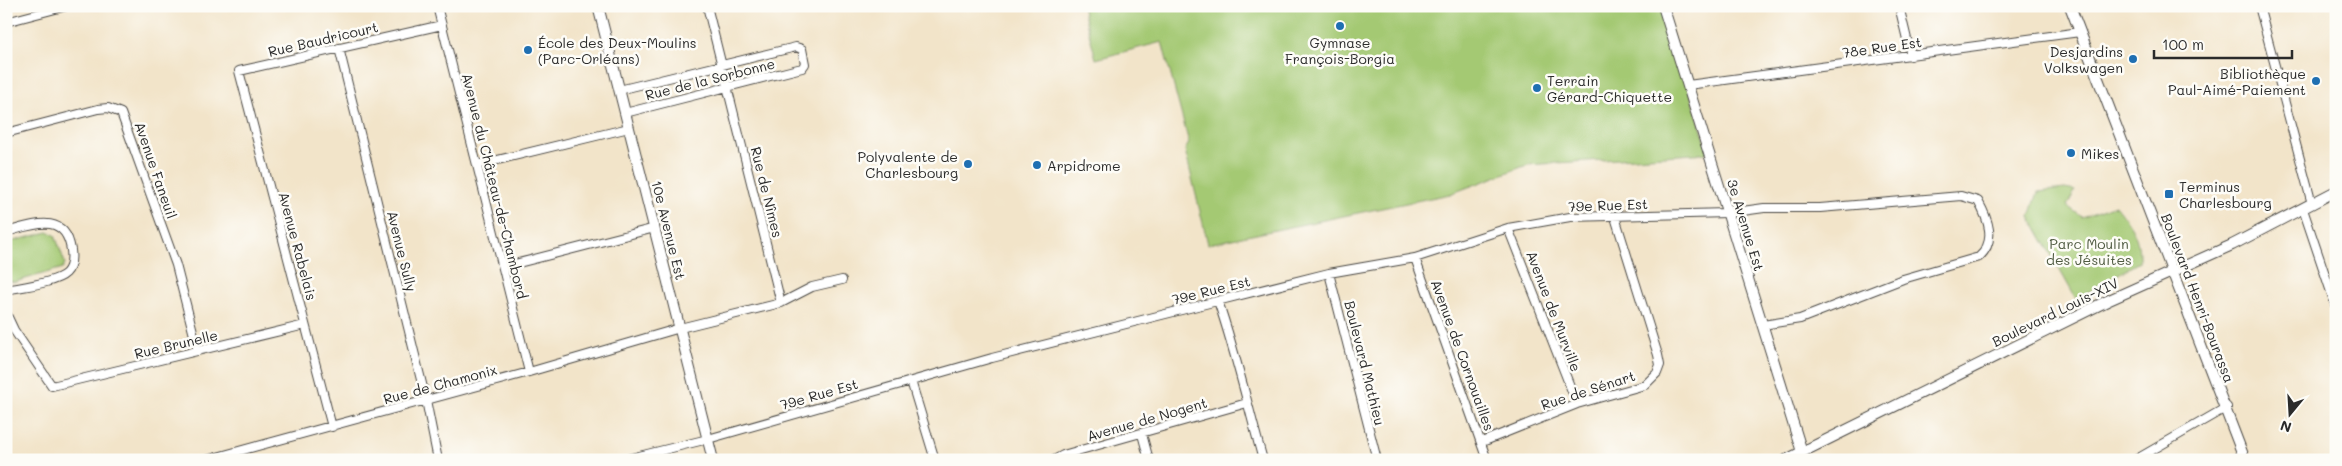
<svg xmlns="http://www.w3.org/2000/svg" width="2342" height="466" font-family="Mali,sans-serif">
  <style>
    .green { fill: #a4c973; stroke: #687a4f }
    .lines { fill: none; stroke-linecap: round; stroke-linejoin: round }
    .street-casing { stroke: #494743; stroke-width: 10 }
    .secondary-casing { stroke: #494743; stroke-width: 12 }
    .street { stroke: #fff; stroke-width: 8 }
    .secondary { stroke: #fff; stroke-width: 10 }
    .poi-dot { fill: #1f6fb2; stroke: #fdfcf7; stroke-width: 2 }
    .labels { text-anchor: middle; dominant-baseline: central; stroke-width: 5; stroke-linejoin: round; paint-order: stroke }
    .street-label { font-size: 14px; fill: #2b2b2b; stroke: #fdfcf7 }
    .poi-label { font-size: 14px; fill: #2b2b2b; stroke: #fdfcf7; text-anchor: start }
    .park-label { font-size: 14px; fill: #4f5a41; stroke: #fdfcf7 }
  </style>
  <rect width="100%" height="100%" fill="#fdfcf7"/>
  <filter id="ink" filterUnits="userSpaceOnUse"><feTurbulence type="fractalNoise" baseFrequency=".02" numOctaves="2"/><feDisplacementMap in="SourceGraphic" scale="10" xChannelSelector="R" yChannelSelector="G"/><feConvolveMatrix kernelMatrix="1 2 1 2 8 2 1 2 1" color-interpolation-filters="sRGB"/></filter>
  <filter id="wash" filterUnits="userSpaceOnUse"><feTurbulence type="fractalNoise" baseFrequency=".0096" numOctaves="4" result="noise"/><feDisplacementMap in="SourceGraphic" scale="20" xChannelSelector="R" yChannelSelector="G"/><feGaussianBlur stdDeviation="1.12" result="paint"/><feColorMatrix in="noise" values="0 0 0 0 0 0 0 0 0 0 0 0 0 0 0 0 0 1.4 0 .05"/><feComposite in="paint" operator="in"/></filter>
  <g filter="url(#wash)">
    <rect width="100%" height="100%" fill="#f2e4c9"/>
    <path class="green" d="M1082 6H1663L1709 153 1527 165 1450 194 1208 244 1185 150 1189 143 1162 42 1096 59Z
      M2065 189 2075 191 2067 206 2082 217 2115 205C2131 225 2140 236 2139 262L2076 299 2030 217 2038 192Z
      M48 232 55 235 65 263 63 268 15 282 8 281 6 243Z"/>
  </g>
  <g filter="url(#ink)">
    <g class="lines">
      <defs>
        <path id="street" d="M437 6 529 372
          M707 6 781 303
          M1899 6 1911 56
          M2259 6 2312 204
          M6 22 67 6
          M339 48 426 400 438 460
          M1688 85 2080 32
          M619 90 796 47 802 49 805 64 802 68 625 113
          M6 133 98 109 108 108 121 113 176 265 198 351
          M477 165 629 128
          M2303 209 2336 307
          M1508 228 1577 404
          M6 232C33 225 65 211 71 250 72 258 72 267 66 273 56 283 21 287 6 290
          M1415 258 1487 460
          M503 267 655 228
          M1329 273 1377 460
          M1218 301C1236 353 1248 407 1263 460
          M6 313 14 330 52 386 305 325
          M911 381 935 460
          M332 427 239 71 442 25
          M1142 434 1149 460
          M1482 442 1577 404 1645 385 1657 373 1660 365 1658 355 1615 217
          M206 460 529 372 680 328 781 303 812 287 842 280
          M623 460 708 439 992 358 1213 302 1329 273 1415 258 1508 228 1570 217 1728 213 1764 208H1820L1961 196 1978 201C1988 219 1997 241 1979 257L1903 279 1800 319 1763 325
          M1054 460 1063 455 1247 403
          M2135 460 2227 407"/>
        <path id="secondary" d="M598 6 713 460
          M1663 6 1802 452
          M2070 6 2245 460
          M1786 460 2107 301 2232 245 2336 191"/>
      </defs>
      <use href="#street" class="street-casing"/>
      <use href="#secondary" class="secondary-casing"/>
      <use href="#street" class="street"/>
      <use href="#secondary" class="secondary"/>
    </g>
  </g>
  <g class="poi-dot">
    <circle cx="1340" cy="26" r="5"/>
    <circle cx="528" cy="50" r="5"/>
    <circle cx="2133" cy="59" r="5"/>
    <circle cx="2316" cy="81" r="5"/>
    <circle cx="1537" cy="88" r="5"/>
    <circle cx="2071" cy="153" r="5"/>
    <circle cx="968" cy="164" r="5"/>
    <circle cx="1037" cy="165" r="5"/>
    <rect x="2164" y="189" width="10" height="10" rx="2.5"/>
  </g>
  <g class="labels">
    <g class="street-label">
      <text transform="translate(323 39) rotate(-13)">Rue Baudricourt</text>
      <text transform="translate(1882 47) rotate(-8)">78e Rue Est</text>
      <text transform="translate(710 79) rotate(-14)">Rue de la Sorbonne</text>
      <text transform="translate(156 170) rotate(71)">Avenue Faneuil</text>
      <text transform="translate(495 186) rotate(76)">Avenue du Château-de-Chambord</text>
      <text transform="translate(767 192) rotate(76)">Rue de Nîmes</text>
      <text transform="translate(1608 205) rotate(-2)">79e Rue Est</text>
      <text transform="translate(1746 225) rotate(73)">3e Avenue Est</text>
      <text transform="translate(669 230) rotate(76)">10e Avenue Est</text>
      <text transform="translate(298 246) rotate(75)">Avenue Rabelais</text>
      <text transform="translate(402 251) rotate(76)">Avenue Sully</text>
      <text transform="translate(1211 290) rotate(-14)">79e Rue Est</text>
      <text transform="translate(2198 298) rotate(69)">Boulevard Henri-Bourassa</text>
      <text transform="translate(1554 311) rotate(69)">Avenue de Murville</text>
      <text transform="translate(2055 312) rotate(-26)">Boulevard Louis-XIV</text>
      <text transform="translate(176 344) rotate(-13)">Rue Brunelle</text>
      <text transform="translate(1463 355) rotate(70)">Avenue de Cornouailles</text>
      <text transform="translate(1365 363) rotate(76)">Boulevard Mathieu</text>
      <text transform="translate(440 384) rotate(-15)">Rue de Chamonix</text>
      <text transform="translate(1588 390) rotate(-18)">Rue de Sénart</text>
      <text transform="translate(819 394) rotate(-16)">79e Rue Est</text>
      <text transform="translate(1147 419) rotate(-16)">Avenue de Nogent</text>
    </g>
    <g class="poi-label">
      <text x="538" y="42">École des Deux-Moulins<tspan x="538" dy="16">(Parc-Orléans)</tspan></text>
      <text x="1340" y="42" text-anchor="middle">Gymnase<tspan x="1340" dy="16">François-Borgia</tspan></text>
      <text x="2123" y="51" text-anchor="end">Desjardins<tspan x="2123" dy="16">Volkswagen</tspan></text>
      <text x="2306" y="73" text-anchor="end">Bibliothèque<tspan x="2306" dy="16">Paul-Aimé-Paiement</tspan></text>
      <text x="1547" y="80">Terrain<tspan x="1547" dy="16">Gérard-Chiquette</tspan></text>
      <text x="2081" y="153">Mikes</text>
      <text x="958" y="156" text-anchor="end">Polyvalente de<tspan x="958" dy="16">Charlesbourg</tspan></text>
      <text x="1047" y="165">Arpidrome</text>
      <text x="2179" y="186">Terminus<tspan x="2179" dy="16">Charlesbourg</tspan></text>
    </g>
    <g class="park-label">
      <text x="2089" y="243">Parc Moulin<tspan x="2089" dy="16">des Jésuites</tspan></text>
    </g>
  </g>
  <rect width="2342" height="466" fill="none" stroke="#fdfcf7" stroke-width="25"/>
  <g transform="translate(2290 414) rotate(198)" stroke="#fdfcf7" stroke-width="4" paint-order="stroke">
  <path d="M0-4L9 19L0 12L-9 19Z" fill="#2b2b2b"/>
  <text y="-8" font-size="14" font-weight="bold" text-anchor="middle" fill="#2b2b2b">N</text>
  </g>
  <path d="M2154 50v8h138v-8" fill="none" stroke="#2b2b2b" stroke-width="2.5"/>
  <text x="2162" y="50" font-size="15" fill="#2b2b2b" stroke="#fdfcf7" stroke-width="4" paint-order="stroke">100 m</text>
</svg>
